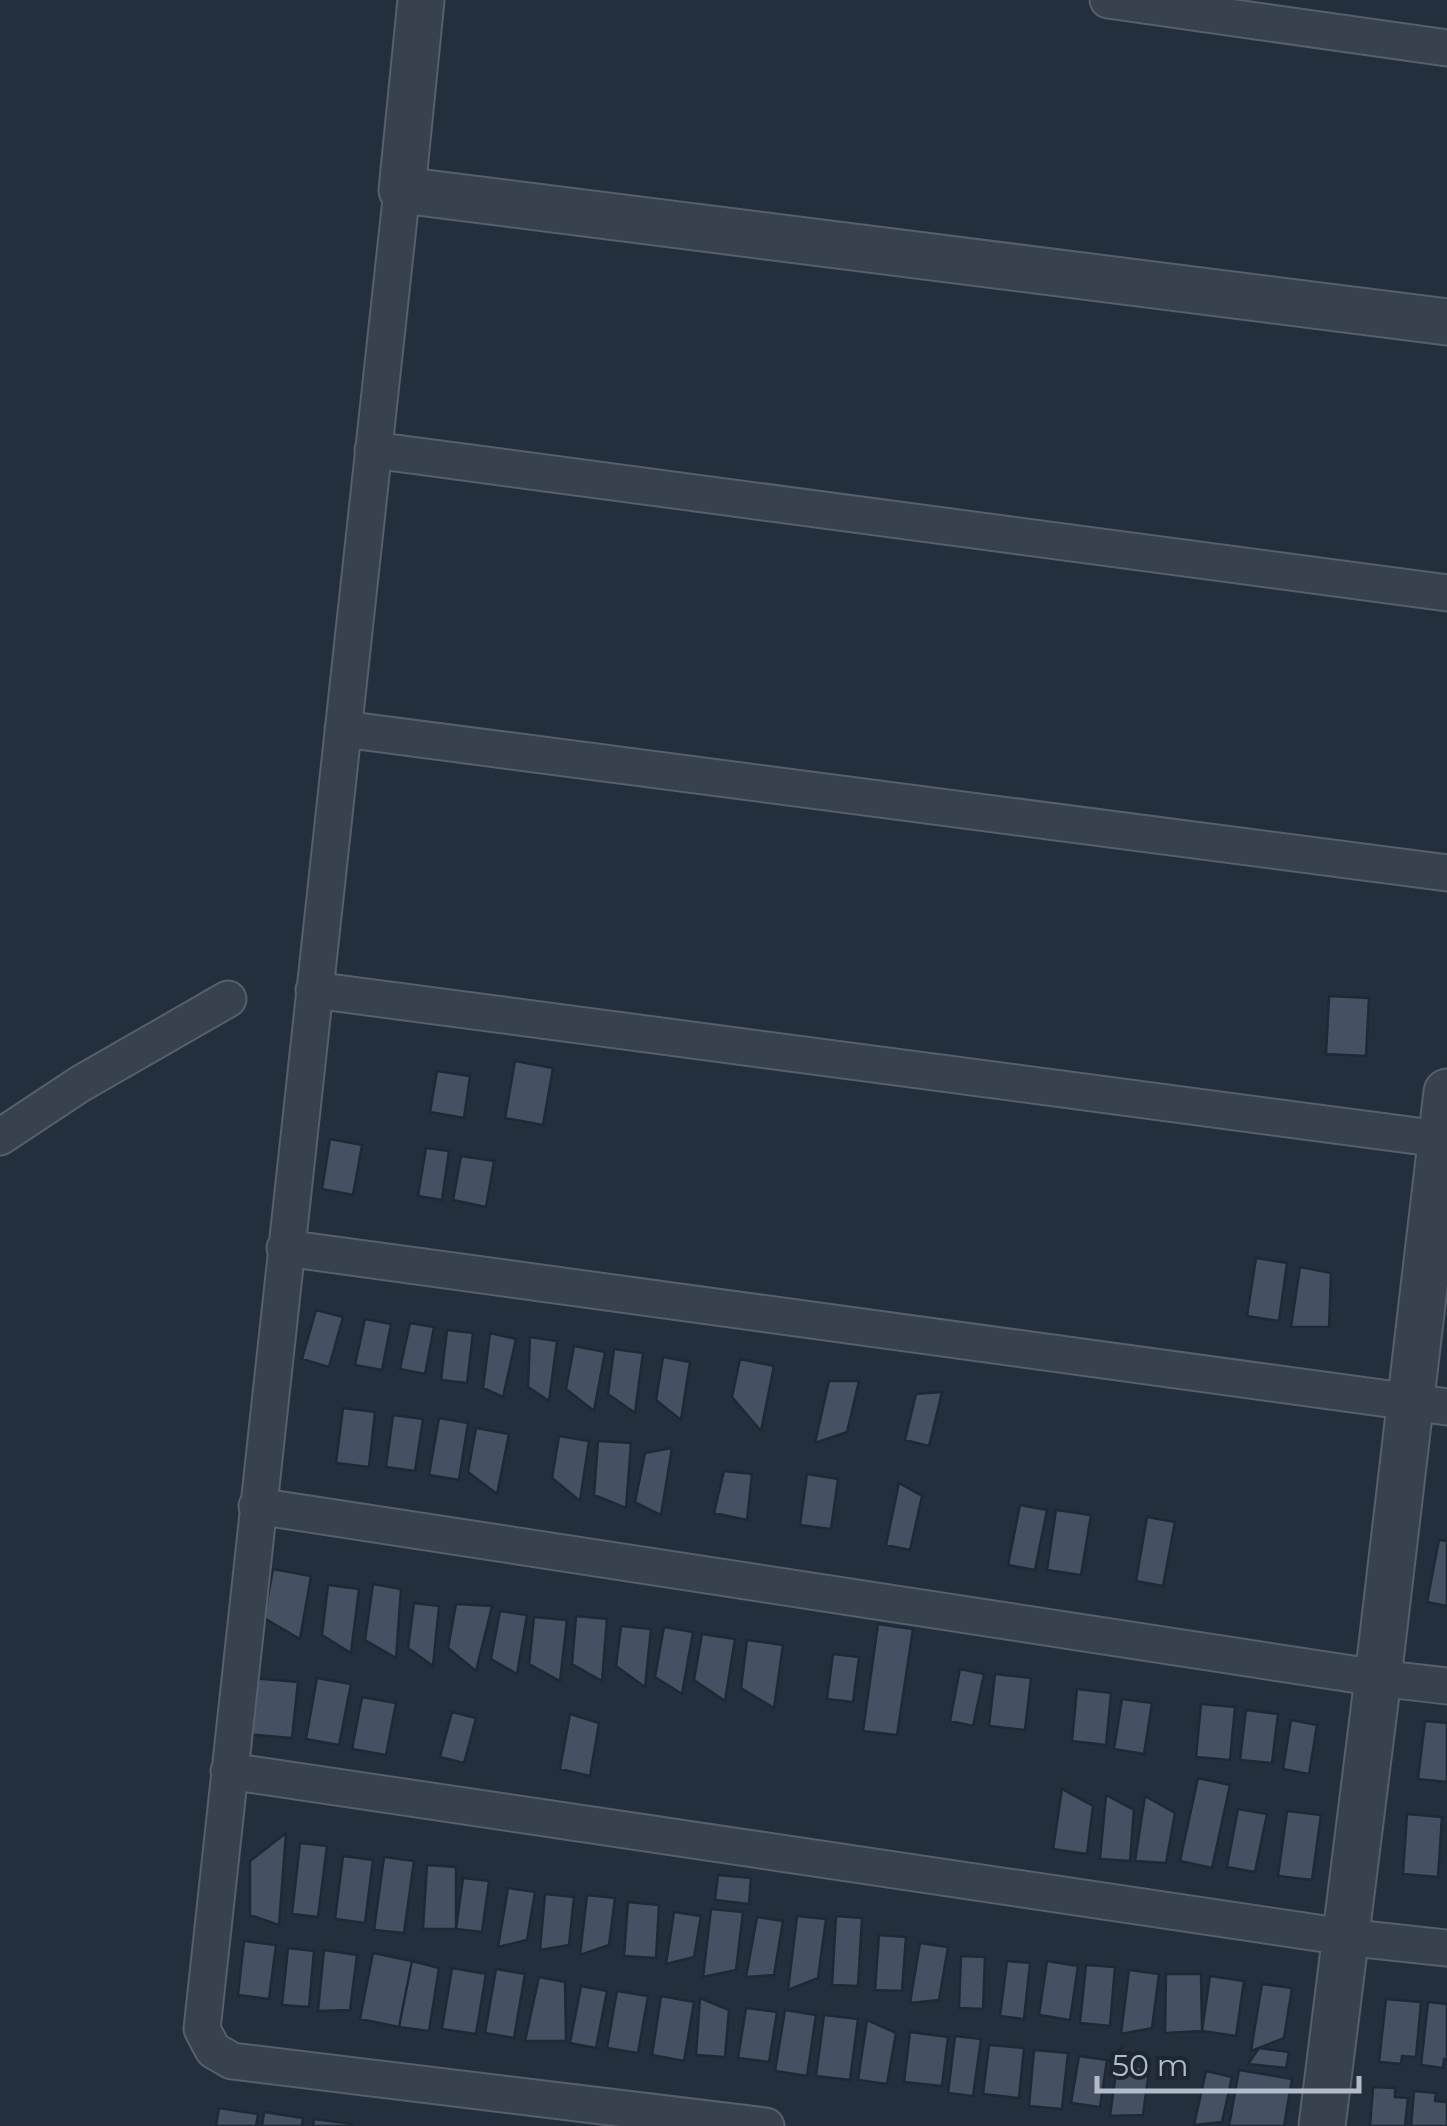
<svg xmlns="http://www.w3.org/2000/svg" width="1447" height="2126" font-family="Montserrat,sans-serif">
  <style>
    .building { fill: #455162; stroke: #1f2835; stroke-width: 2.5 }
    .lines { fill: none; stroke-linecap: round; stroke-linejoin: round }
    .minor-casing { stroke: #565f6c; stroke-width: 39 }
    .tertiary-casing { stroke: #565f6c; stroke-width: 49 }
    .minor { stroke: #38414e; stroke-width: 35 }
    .tertiary { stroke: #38414e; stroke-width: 45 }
  </style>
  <rect width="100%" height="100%" fill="#242f3e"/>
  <path class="building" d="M1329 996 1369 998 1366 1056 1326 1054Z
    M515 1061 553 1068 543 1125 505 1118Z
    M437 1071 470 1076 464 1118 430 1112Z
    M330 1139 362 1145 353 1195 322 1189Z
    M426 1148 449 1151 442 1200 418 1196Z
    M461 1156 494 1161 486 1207 453 1200Z
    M1256 1258 1287 1263 1279 1321 1247 1316Z
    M1300 1267 1331 1273 1329 1327H1291Z
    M316 1310 343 1317 329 1367 302 1359Z
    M365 1319 391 1324 382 1370 355 1365Z
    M410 1323 434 1327 425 1374 400 1369Z
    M447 1330 473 1333 467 1383 441 1380Z
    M490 1333 516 1339 503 1397 483 1388Z
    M530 1337 557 1341 549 1401 528 1387Z
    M574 1346 605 1352 594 1411 566 1389Z
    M614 1349 643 1353 635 1413 608 1394Z
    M663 1357 690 1362 681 1420 656 1400Z
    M740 1359 774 1366 761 1431 732 1397Z
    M829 1381H859L847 1432 815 1443Z
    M942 1392 929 1446 905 1440 916 1394Z
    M343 1408 375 1412 369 1467 336 1463Z
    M393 1415 423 1419 415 1471 386 1467Z
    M439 1418 468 1423 459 1480 429 1475Z
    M476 1428 509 1434 497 1494 468 1472Z
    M559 1436 589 1441 580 1501 552 1478Z
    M598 1441 631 1443 626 1508 594 1495Z
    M672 1448 661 1515 635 1502 645 1453Z
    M724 1471 752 1474 747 1520 714 1513Z
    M807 1474 838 1479 831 1529 800 1525Z
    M899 1483 922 1496 910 1550 886 1545Z
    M1020 1505 1047 1510 1035 1570 1008 1565Z
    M1056 1510 1091 1515 1081 1575 1047 1570Z
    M1147 1517 1175 1522 1163 1586 1136 1581Z
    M1439 1540 1447 1541V1606L1427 1602Z
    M273 1569 311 1576 300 1639 264 1618Z
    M373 1584 401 1589 396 1658 365 1640Z
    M328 1585 359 1589 351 1653 322 1635Z
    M414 1603 439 1606 433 1666 408 1648Z
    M456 1604 492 1606 476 1671 448 1648Z
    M500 1611 527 1615 517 1674 491 1659Z
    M576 1616 607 1619 602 1681 572 1664Z
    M534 1617 567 1620 560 1681 529 1664Z
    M878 1624 913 1629 897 1735 863 1731Z
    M621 1626 651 1629 645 1687 616 1666Z
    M664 1627 693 1632 682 1694 655 1677Z
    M702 1634 735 1639 725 1701 694 1680Z
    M747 1640 783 1645 774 1708 741 1688Z
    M833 1654 859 1657 853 1702 827 1699Z
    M960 1669 984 1674 973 1726 950 1721Z
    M995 1674 1031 1678 1025 1730 989 1726Z
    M250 1678 298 1682 292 1738 244 1734Z
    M317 1678 351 1684 339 1745 306 1739Z
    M1077 1689 1111 1693 1106 1745 1072 1741Z
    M362 1697 396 1703 386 1755 352 1749Z
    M1122 1699 1152 1703 1144 1754 1114 1749Z
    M1201 1704 1235 1707 1230 1760 1196 1757Z
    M1246 1710 1278 1714 1272 1763 1240 1760Z
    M452 1712 476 1718 464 1763 440 1757Z
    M570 1714 599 1723 590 1776 560 1769Z
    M1291 1720 1317 1725 1309 1774 1283 1769Z
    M1425 1721 1447 1723V1782L1418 1779Z
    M1198 1778 1230 1785 1212 1868 1180 1861Z
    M1062 1789 1093 1806 1087 1854 1053 1849Z
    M1106 1795 1134 1810 1130 1861 1100 1859Z
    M1145 1796 1175 1813 1166 1863 1135 1861Z
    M1238 1809 1267 1814 1255 1872 1227 1867Z
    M1287 1811 1321 1815 1312 1880 1278 1876Z
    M1407 1814 1442 1817 1438 1877 1403 1874Z
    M286 1833 279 1925 250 1915V1861Z
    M300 1843 327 1846 318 1917 292 1914Z
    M343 1856 373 1860 365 1923 335 1919Z
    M384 1857 414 1861 404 1933 374 1930Z
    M427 1865 456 1867V1929H423Z
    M718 1875 751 1878 749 1904 715 1900Z
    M463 1878 489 1881 482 1932 456 1929Z
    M508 1888 535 1892 527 1940 498 1947Z
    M545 1894 574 1897 569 1945 540 1950Z
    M587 1895 615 1898 609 1945 580 1955Z
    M628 1902 659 1905 656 1958 624 1956Z
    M711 1909 743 1912 736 1970 703 1977Z
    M674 1912 701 1916 694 1957 666 1964Z
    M797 1916 826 1919 818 1978 788 1990Z
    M836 1916 862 1918 858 1986 832 1985Z
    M757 1917 783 1921 774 1975 746 1977Z
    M879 1935 906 1937 902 1991 875 1990Z
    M244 1941 276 1945 269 1999 238 1995Z
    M920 1943 948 1947 939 2000 910 2003Z
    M288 1948 314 1951 309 2007 282 2005Z
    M324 1950 357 1955 350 2010 318 2011Z
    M373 1953 412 1961 399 2027 360 2019Z
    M961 1956 985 1957 983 2009 959 2008Z
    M412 1961 439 1968 429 2031 399 2027Z
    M1007 1961 1030 1963 1024 2019 1000 2016Z
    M1047 1961 1078 1966 1070 2020 1039 2015Z
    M1086 1965 1115 1967 1110 2026 1080 2023Z
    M452 1968 486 1974 476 2034 442 2029Z
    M496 1969 525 1974 514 2038 485 2033Z
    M1129 1970 1159 1974 1152 2028 1121 2034Z
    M1166 1974H1201L1202 2031 1165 2033Z
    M1210 1976 1244 1981 1236 2036 1202 2031Z
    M539 1977 565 1982 566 2041H525Z
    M1262 1984 1292 1988 1284 2038 1251 2051Z
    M581 1986 607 1991 596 2048 570 2043Z
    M617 1991 648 1996 638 2053 607 2048Z
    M661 1996 694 2002 684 2061 652 2055Z
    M700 1998 729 2010 725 2057 696 2055Z
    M1386 1999 1421 2002 1416 2057 1402 2056 1401 2064 1379 2062Z
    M1428 2002 1447 2004V2059H1444L1443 2068 1421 2065Z
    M746 2008 777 2012 769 2062 738 2058Z
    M785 2010 816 2015 807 2076 775 2071Z
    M824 2015 858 2019 850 2080 816 2076Z
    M867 2020 896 2033 887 2084 858 2080Z
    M910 2032 948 2037 942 2086 904 2082Z
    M955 2036 981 2039 973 2096 948 2093Z
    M989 2045 1024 2048 1019 2098 983 2094Z
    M1259 2048 1289 2052 1286 2068 1248 2064Z
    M1034 2050 1068 2053 1062 2109 1029 2106Z
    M1079 2056 1107 2060 1100 2107 1071 2103Z
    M1118 2058 1149 2071 1143 2115 1110 2116Z
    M1239 2070 1292 2079 1284 2126H1229Z
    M1206 2071 1232 2077 1222 2122 1194 2125Z
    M1373 2087 1395 2088V2097L1408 2098 1405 2126H1370Z
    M1414 2091 1436 2093 1435 2101 1447 2102V2126H1411Z
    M219 2108 258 2114 256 2126H216Z
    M264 2112 303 2118 302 2126H262Z
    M314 2119 353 2124 352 2126H313Z"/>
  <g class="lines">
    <defs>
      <path id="minor" d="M1108 0 1447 48
        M402 190 202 2029 213 2050 232 2061 766 2126
        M373 450 1447 593
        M343 729 1447 873
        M314 990 1447 1140
        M0 1137 80 1084 228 999
        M285 1248 1447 1407
        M257 1506 1378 1678 1447 1686
        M229 1771 1345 1937 1447 1948"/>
      <path id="tertiary" d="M421 0 402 190 1447 322
        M1322 2126 1378 1678 1447 1092"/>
    </defs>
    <use href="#minor" class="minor-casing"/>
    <use href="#tertiary" class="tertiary-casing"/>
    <use href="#minor" class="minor"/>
    <use href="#tertiary" class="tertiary"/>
  </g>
  <path d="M1097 2076v15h262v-15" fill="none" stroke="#b4bcc9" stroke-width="5"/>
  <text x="1112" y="2076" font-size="30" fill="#b4bcc9" stroke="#1d2633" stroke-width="8" paint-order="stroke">50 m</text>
</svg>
